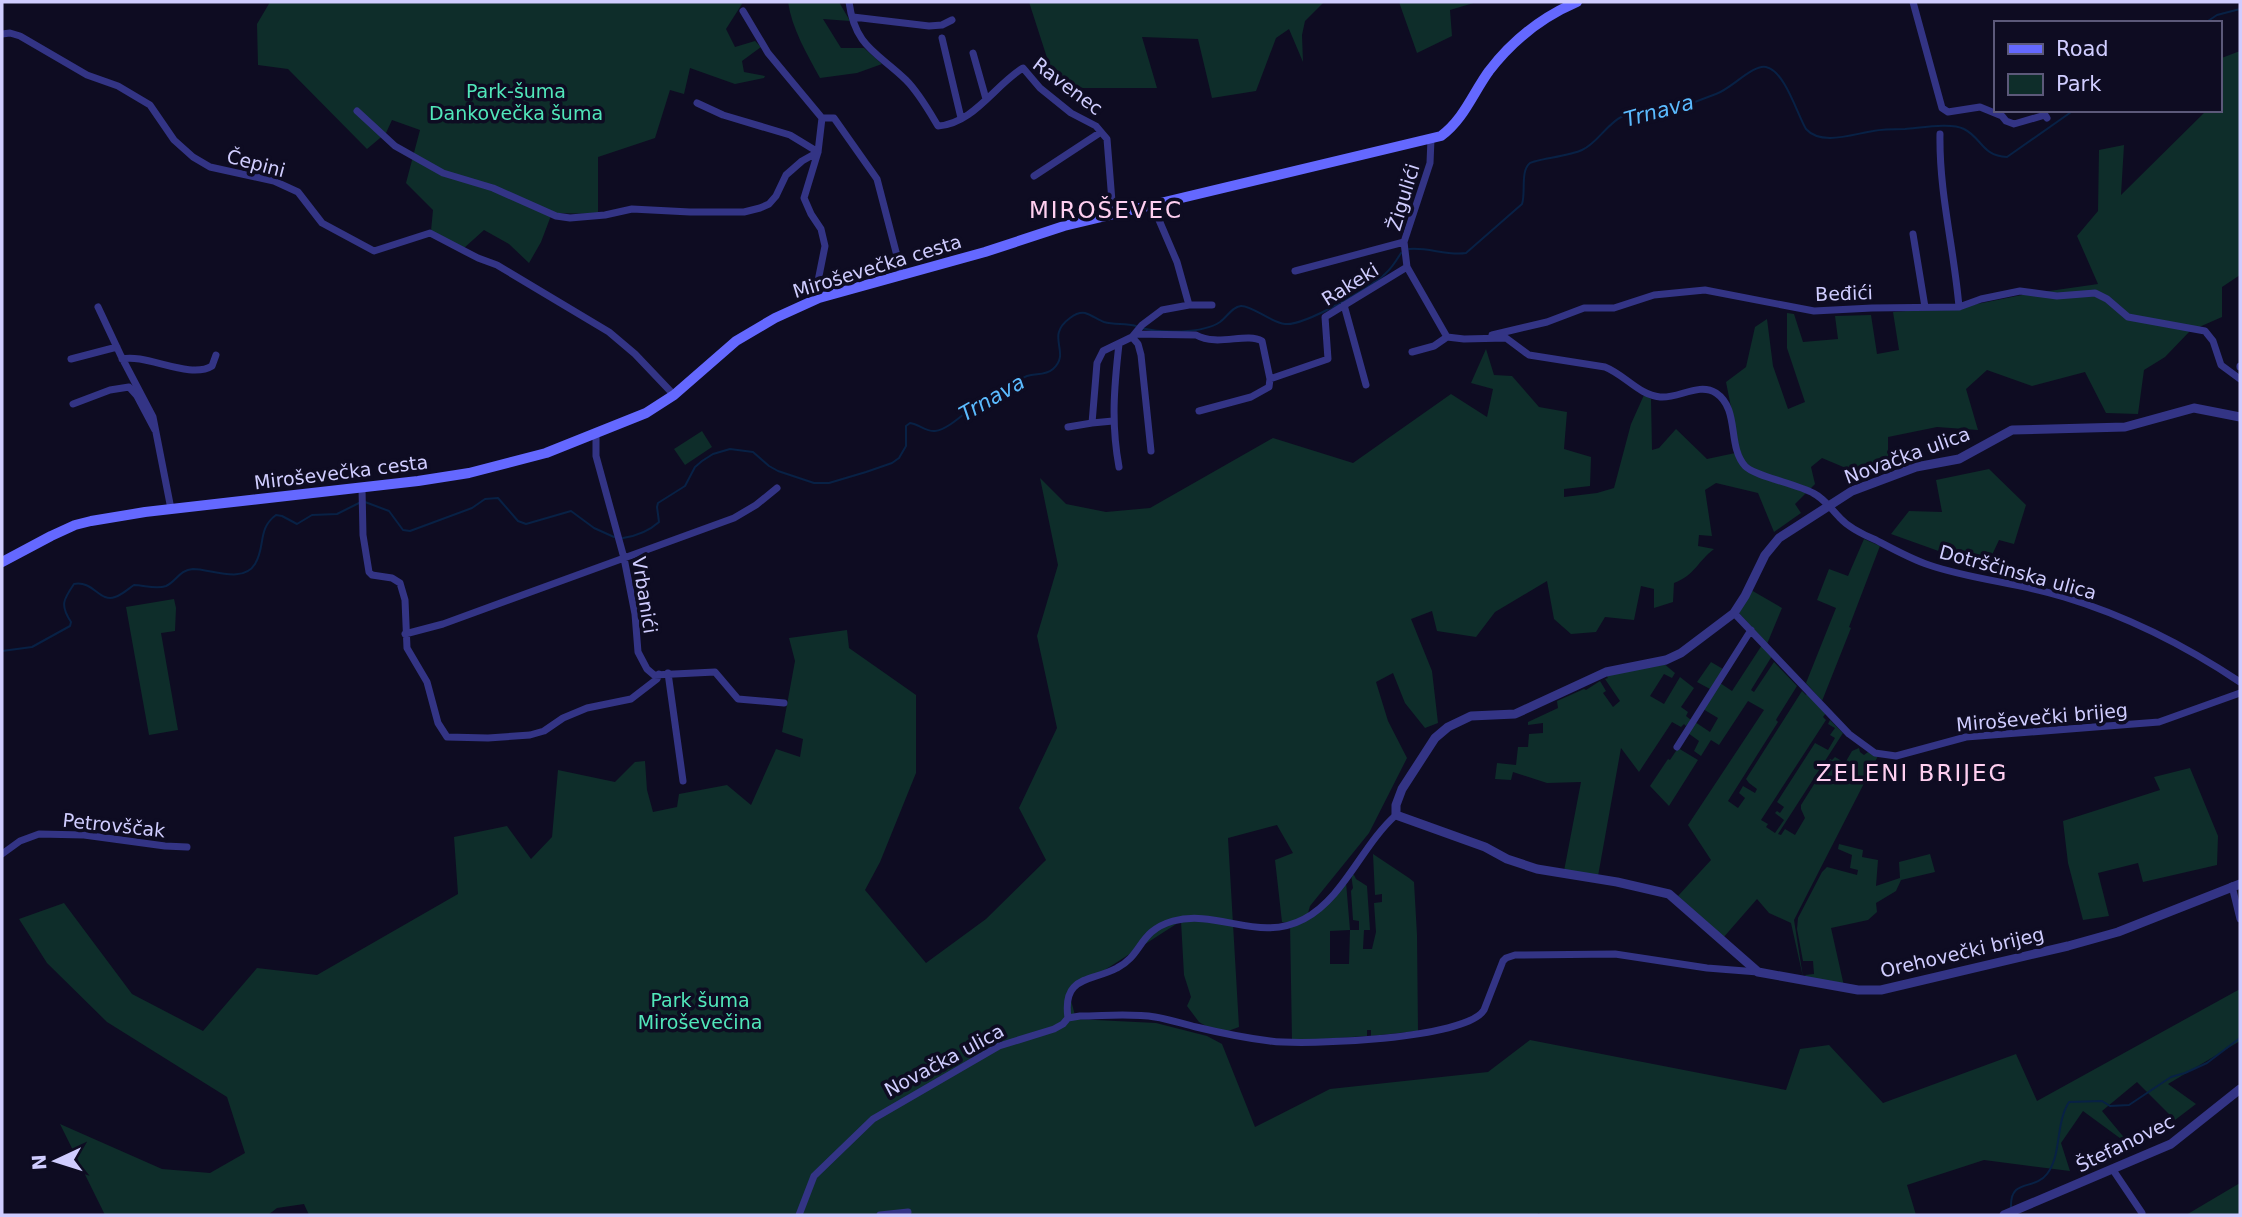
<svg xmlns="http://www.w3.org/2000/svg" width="2242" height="1217" font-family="'DejaVu Sans',sans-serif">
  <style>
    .green { fill: #0e2d2a; fill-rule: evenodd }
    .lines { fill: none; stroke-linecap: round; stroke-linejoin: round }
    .stream { stroke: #082145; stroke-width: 2 }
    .minor { stroke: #333485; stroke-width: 7 }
    .tertiary { stroke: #333485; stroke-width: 9 }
    .secondary { stroke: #6468ff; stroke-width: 10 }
    .labels { text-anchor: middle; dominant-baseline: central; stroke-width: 7; stroke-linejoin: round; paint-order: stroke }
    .street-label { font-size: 19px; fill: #d0cdff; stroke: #0e0c22 }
    .park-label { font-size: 19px; fill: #51e7ba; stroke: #0e0c22 }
    .water-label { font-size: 21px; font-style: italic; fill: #5bbbff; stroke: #0e0c22 }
    .quarter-label { font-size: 23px; letter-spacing: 2px; fill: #ffcff0; stroke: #0e0c22 }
  </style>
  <rect width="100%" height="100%" fill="#0e0c22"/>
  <path class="green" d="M270 2H741L742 4 726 29 735 47 755 41 761 47 742 61 744 72 765 76 764 78 735 84 690 68 684 94 670 90 655 138 598 157V214L552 213 541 242 529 263 509 244 484 230 464 248 431 231 433 210 406 183 420 130 392 120 386 133 367 149 288 69 258 65 257 24Z
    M788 2H839L850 21 823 19 841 48H864L882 64 857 73 820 78C807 54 792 29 788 2Z
    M1029 2H1324L1305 21 1302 35 1303 62 1289 29 1276 38 1256 91 1212 98 1198 39 1142 37 1157 88H1071L1050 67Z
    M1399 2H1477L1450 10 1452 36 1417 53Z
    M2240 51V275L2222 287V317L2190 331 2165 357 2144 370 2138 414 2106 413 2085 372 2032 386 1987 370 1966 389 1978 430 1937 427 1888 437V458L1860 474 1822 458 1811 467 1815 484 1795 504 1801 513 1774 532 1758 493 1716 483 1705 490 1712 536 1699 535 1698 546 1714 549C1697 562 1695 575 1674 583L1673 602 1654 608V589L1641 586 1634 620 1605 617 1596 632 1571 634 1554 619 1547 581 1495 612 1476 637 1437 631 1432 611 1411 619 1432 671 1438 723 1425 728 1405 703 1393 673 1376 682 1388 721 1407 758 1369 833 1310 906 1306 920 1346 882 1350 930H1359V921L1353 920 1351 891 1353 888 1351 874 1354 875 1356 879 1367 886 1370 930H1364L1363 949H1372L1376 932 1374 903 1382 902V894L1375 895 1373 854 1409 878 1414 882 1417 935 1418 1031 1371 1036V1030H1367V1036L1292 1041 1290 923 1282 922 1275 860 1293 853 1277 825 1228 838 1239 1027 1220 1034 1199 1022 1187 1006 1191 997 1184 975 1181 921 1069 993 1076 1019 1156 1023 1207 1036 1222 1044 1255 1127 1330 1089 1488 1072 1530 1040 1786 1090 1800 1049 1829 1045 1883 1103 2016 1054 2037 1101 2240 989V1041L2168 1084 2196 1104 2175 1120 2137 1082 2102 1111 2132 1147 2083 1111 2061 1143 2070 1171 1984 1160 1907 1185 1916 1215H1540L1539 1213 1536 1215H309L304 1204 277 1208 268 1215H105L60 1124 162 1169 210 1173 245 1153 227 1097 107 1022 47 963 19 919 64 903 132 994 203 1031 257 968 317 975 458 894 454 837 507 826 531 859 552 837 558 770 615 782 635 762 645 761 647 790 653 812 677 807 679 794 727 785 751 805 776 749 800 757 803 739 782 732 795 661 789 638 847 630 849 648 916 695V773L880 862 865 890 926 963 986 919 1046 860 1019 808 1057 728 1037 636 1058 565 1040 478 1066 504 1106 512 1150 508 1273 438 1353 463 1451 394 1487 417 1493 389 1471 383 1486 349 1494 375 1512 376 1539 407 1567 412 1564 449 1591 457 1590 486 1564 489V497L1597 493 1614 488 1631 424 1644 395 1651 399 1652 450 1659 448 1676 429 1707 459 1740 452 1726 382 1746 367 1755 327 1767 319 1773 366 1788 409 1805 402 1787 348V313L1794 314 1803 342 1838 339 1835 316 1871 315 1877 354 1899 350 1893 312 1962 307 2022 295 2098 284 2077 236 2098 211 2099 150 2124 145 2121 195 2207 110H2219V59ZM1350 930 1349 964H1330V931Z
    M702 431 712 447 685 465 674 449Z
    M1989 469 2026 505 2014 544 1999 540 1986 568 1891 534 1909 511 1942 512 1936 480Z
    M1864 539 1880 546 1849 627 1851 628 1822 701 1806 683 1836 608 1817 600 1829 569 1848 576Z
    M1751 590 1782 608 1767 644 1739 613Z
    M174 599 176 608 175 631 161 633 178 730 149 735 126 607Z
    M1762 645 1772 656 1751 690 1754 692 1774 662 1797 686 1777 718 1776 720 1778 722 1728 801 1738 808 1745 798 1739 793 1743 786 1755 793 1757 789 1749 783 1746 779 1802 691 1806 695 1808 693 1826 713 1823 717 1826 720 1761 820 1768 824 1766 827 1775 833 1784 820 1775 813 1777 811 1780 813 1784 807 1777 802 1815 743 1828 750 1835 738 1830 735 1835 728 1828 724 1830 720 1843 733 1778 834 1781 835 1785 829 1795 835 1805 818 1801 809V805L1830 759 1832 760 1835 757 1845 763 1852 751 1859 748 1860 752 1864 755 1868 752 1878 756 1794 920 1803 977 1791 923 1769 913 1757 899 1723 938 1678 896 1711 860 1688 825 1764 710 1748 701 1719 745 1711 740 1701 756 1694 751 1699 741 1688 733 1695 722 1710 732 1718 718 1703 709 1720 683 1732 691Z
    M1711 662 1723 669 1710 689 1697 682Z
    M1663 663 1675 673 1672 678 1664 674 1650 696 1664 704 1680 677 1694 688 1681 707 1688 712 1686 716 1691 720 1686 726 1684 724 1681 727 1672 722 1639 772 1621 748 1598 876 1564 871 1581 782 1547 783 1513 772 1511 780 1495 779 1497 763 1516 765 1518 747H1528L1529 734 1543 733V723L1528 725V722L1558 708 1557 701 1584 689 1586 690 1600 681 1606 691 1603 693 1613 707 1620 701 1605 679 1608 678 1606 675Z
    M1678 748 1698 760 1669 806 1650 786 1668 759 1670 760Z
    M2190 768 2218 836 2217 865 2143 882 2138 863 2098 873 2109 916 2083 920 2068 863 2063 821 2160 790 2154 777Z
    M1839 844 1863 850 1862 857 1878 860 1876 886 1900 878 1899 862 1930 854 1935 872 1901 880 1896 891 1876 903 1877 912 1868 920 1831 928 1844 986 1808 980 1805 975 1814 974 1813 961H1803L1797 929 1798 918 1822 872 1827 867 1857 875 1858 870 1850 868 1852 855 1838 849Z
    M2240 1183V1215H2186Z"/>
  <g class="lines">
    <path class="stream" d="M2205 23 2217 15 2240 9
      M1409 249C1428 247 1447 256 1466 253L1522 204C1526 193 1520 171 1530 163 1536 159 1570 156 1582 150 1598 143 1606 124 1623 116 1636 110 1651 114 1665 111 1682 108 1699 100 1716 94 1731 89 1753 64 1766 67 1785 71 1797 114 1806 129 1821 146 1853 134 1873 131 1883 129 1894 129 1905 129 1920 128 1951 122 1964 129 1982 138 1982 156 2007 157L2074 110
      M1141 328C1162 333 1202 334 1220 322 1227 317 1232 307 1241 306 1251 305 1270 322 1285 324 1305 326 1369 288 1385 274 1392 268 1396 261 1401 253
      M365 502 389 511 403 530 410 531 472 508 485 499 498 498 518 521 526 524 571 511 594 528 614 537
      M623 538C636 536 649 531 659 522L657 507 658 503 685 486 695 467 702 461 713 454 730 449 753 452 769 466 778 471 814 483H829L866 472 892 463 899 458 906 446V426L910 423C919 424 926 432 935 431 951 429 969 407 985 399 989 397 995 396 999 393 1009 388 1017 380 1027 376 1036 373 1045 376 1053 369 1072 352 1044 337 1070 318 1074 315 1079 312 1085 313 1092 315 1098 320 1104 322 1115 325 1125 323 1136 326
      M2 651 32 647 70 626 71 622C60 605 63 600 74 584 93 580 100 603 115 597 122 595 128 589 134 585 144 585 156 590 166 586 177 581 179 570 193 569 211 569 243 584 255 564 266 546 257 529 276 515L282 516 297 524 312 515 337 514 359 503
      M2011 1207C2010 1178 2034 1191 2047 1174 2062 1155 2055 1124 2069 1102L2102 1101 2110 1106 2129 1105 2171 1077 2185 1073 2207 1063 2240 1038"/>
    <path class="minor" d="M849 2C855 47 877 52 906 80 919 93 929 111 938 126 973 124 995 85 1023 68L1040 88 1071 113 1096 126 1107 139 1113 214
      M1913 2 1942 108 1948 112 1980 107 2002 116 2006 121 2014 124 2045 115 2047 118
      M743 11 768 53 822 118
      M853 17 929 26 942 25 952 20
      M2 34 10 33 20 36 87 75 118 86 150 105 174 140 193 157 210 167 274 181 298 192 322 223 374 251 430 233 478 258 497 265 609 332 635 354 674 395
      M942 38 961 118
      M973 53 986 99
      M697 103 723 115 790 135 818 152
      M357 111 395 146 443 173 493 188 556 216 570 218 605 215 632 209 690 212H744L760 208 769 204 776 196 786 175 802 161 818 152
      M822 118H834L877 179 902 275
      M1940 134C1939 193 1954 248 1959 307
      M1431 139 1430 163 1404 242 1407 267 1447 337
      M1034 176 1101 132
      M1153 206 1177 262 1189 305
      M1913 234 1925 307
      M1295 271 1404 242
      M819 298 817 286 825 246 821 229 811 214 804 198 818 152 822 118
      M1344 305 1366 385
      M98 307 121 356 153 417 171 509
      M1135 334 1196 335C1218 347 1246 332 1262 341L1270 379
      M1492 335 1547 322 1584 308H1614L1654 295 1705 290 1814 311 1872 308 1959 307 1981 299 2020 291 2057 296 2095 293 2107 299 2128 317 2205 331 2213 341 2221 365 2240 379
      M1132 337 1138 344 1141 355 1151 451
      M1447 337 1464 339 1506 338 1529 355 1605 367C1625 375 1639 395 1660 397 1678 399 1699 382 1716 393 1740 409 1727 446 1745 466 1754 476 1797 484 1813 493 1825 499 1831 509 1840 518 1849 528 1864 535 1876 540 1893 549 1911 559 1929 565 1973 580 2020 583 2064 597 2127 616 2186 646 2240 682
      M1119 344C1114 388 1111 424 1119 467
      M1412 352 1434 346 1447 337
      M71 359 117 347
      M122 359C145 353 190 380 212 366L216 355
      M2240 366V367
      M73 404 110 390 129 387 137 396 155 430
      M1199 411 1251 397 1269 387 1270 379 1328 359 1325 317 1407 267
      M1092 423 1113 421
      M1068 427 1092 423 1097 363 1103 351 1132 337 1142 325 1162 310 1189 305H1212
      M596 433V456L624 558 635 614 638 652 647 669 654 675 715 672 738 699 784 703
      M362 488 363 535 369 572 372 575 392 578 400 583 405 600 407 648 427 682 438 723 447 737 488 738 530 735 544 731 563 718 587 708 631 699 657 679 659 674
      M1734 613 1849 734 1875 753 1896 756 1966 737 2159 722 2240 693
      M405 634 443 624 734 518 756 505 777 488
      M668 673 683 781
      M1677 747 1751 630
      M2 854 20 841 39 834 84 835 165 846 187 847
      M2232 886 2240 919
      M1068 1018 1080 1016C1104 1016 1130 1013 1155 1017 1169 1019 1183 1024 1196 1027 1221 1033 1245 1038 1270 1041 1305 1046 1466 1039 1484 1010L1503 961 1506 958 1515 955 1615 954 1707 968 1758 972
      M2113 1170 2142 1213
      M799 1215 814 1176 873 1119 999 1046 1054 1029 1063 1024 1068 1018C1062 975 1091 982 1117 968 1143 955 1138 931 1173 921 1218 909 1259 943 1304 919 1344 898 1362 845 1396 815
      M880 1215 908 1212"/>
    <path class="tertiary" d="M2240 417 2194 408 2125 427 2012 430 1959 459 1916 467 1852 491 1779 538 1765 555 1745 596 1734 613 1681 653 1666 660 1606 672 1515 714 1471 716 1448 727 1435 738 1402 789 1396 805V815L1485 847 1507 859 1537 869 1617 882 1669 894 1758 972 1858 990H1881L2068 946 2118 932 2240 884
      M2004 1215 2171 1144 2240 1089"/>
    <path class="secondary" d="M2 562 51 536 75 525 91 521 145 512 418 481 469 473 546 453 646 413 674 395 736 341 775 318 819 298 985 252 1064 226 1441 136C1464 119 1473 93 1489 71 1512 41 1542 17 1577 2"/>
  </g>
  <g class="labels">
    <g class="street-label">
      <text transform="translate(1068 86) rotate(37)">Ravenec</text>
      <text transform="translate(256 163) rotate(15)">Čepini</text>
      <text transform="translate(1403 197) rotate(-73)">Žigulići</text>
      <text transform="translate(877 266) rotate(-17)">Miroševečka cesta</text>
      <text transform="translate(1350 284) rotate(-32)">Rakeki</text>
      <text transform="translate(1844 293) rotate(-2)">Beđići</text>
      <text transform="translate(1907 455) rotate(-20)">Novačka ulica</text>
      <text transform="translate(341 472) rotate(-7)">Miroševečka cesta</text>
      <text transform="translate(2018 572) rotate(15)">Dotrščinska ulica</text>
      <text transform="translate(645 595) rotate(81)">Vrbanići</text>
      <text transform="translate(2042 717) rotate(-5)">Miroševečki brijeg</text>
      <text transform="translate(114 825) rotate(6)">Petrovščak</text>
      <text transform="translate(1962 952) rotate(-13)">Orehovečki brijeg</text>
      <text transform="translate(944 1060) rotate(-28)">Novačka ulica</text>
      <text transform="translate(2125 1143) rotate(-26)">Štefanovec</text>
    </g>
    <g class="park-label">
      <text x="516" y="91">Park-šuma<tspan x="516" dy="22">Dankovečka šuma</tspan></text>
      <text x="700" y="1000">Park šuma<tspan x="700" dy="22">Miroševečina</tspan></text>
    </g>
    <g class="water-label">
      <text transform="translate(1659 111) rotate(-15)">Trnava</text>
      <text transform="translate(992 398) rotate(-30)">Trnava</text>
    </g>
    <g class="quarter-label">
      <text x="1106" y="210">MIROŠEVEC</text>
      <text x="1912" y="773">ZELENI BRIJEG</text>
    </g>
  </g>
  <rect width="2242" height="1217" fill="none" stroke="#d0cdff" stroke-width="7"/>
  <rect x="1994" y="21" width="228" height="91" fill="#0e0c22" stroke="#5c597a" stroke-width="2"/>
  <rect x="2008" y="44" width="35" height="10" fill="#6468ff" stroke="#5c597a" stroke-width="2"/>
  <text x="2056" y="56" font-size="21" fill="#d0cdff">Road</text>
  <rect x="2008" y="74" width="35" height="21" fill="#0e2d2a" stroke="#5c597a" stroke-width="2"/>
  <text x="2056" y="91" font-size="21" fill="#d0cdff">Park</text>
  <g transform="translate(56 1161) rotate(266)" stroke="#0e0c22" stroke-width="5" paint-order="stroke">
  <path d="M0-5L12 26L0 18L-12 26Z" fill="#d0cdff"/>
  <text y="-10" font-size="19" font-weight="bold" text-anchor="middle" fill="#d0cdff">N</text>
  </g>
</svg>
